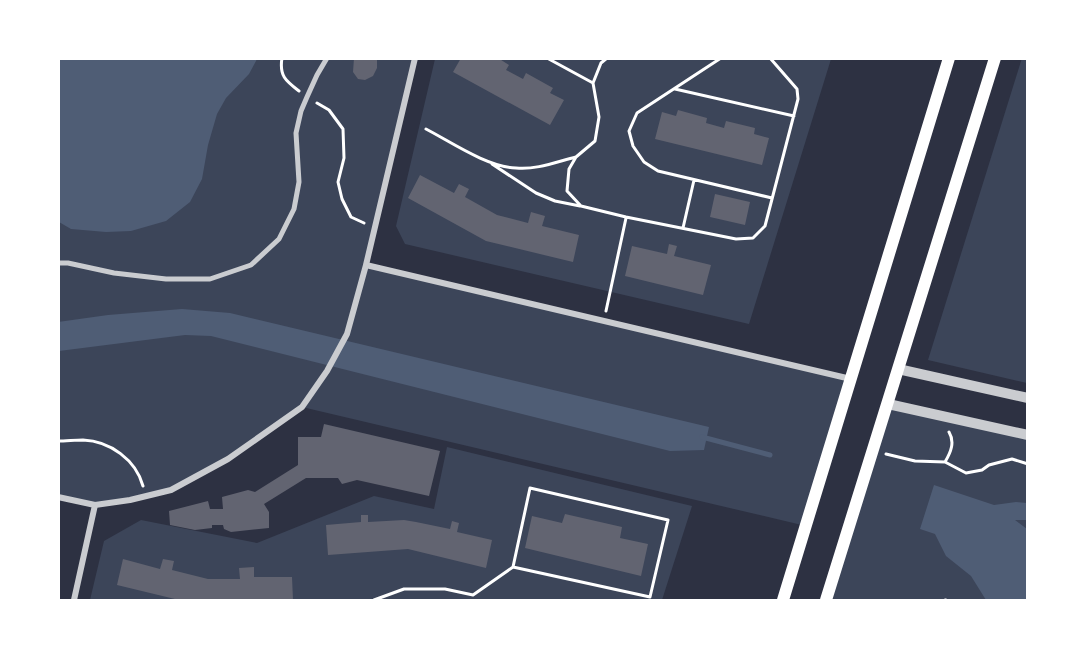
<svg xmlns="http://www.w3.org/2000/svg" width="1086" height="659" font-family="'DM Sans',sans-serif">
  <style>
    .green { fill: #3c4559 }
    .water { fill: #4f5d75 }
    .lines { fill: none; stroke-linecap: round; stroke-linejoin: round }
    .stream { stroke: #4f5d75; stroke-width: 5 }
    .building { fill: #626471 }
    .path { stroke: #fff; stroke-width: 3 }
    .pedestrian { stroke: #caccd0; stroke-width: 5 }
    .minor { stroke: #caccd0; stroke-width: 6 }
    .tertiary { stroke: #caccd0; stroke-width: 10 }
    .secondary { stroke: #fff; stroke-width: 12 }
  </style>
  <rect width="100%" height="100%" fill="#2d3142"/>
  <path class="green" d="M1022 58 1028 59 1027 383 928 360Z
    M59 59H415L366 265 851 379 806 526 302 407 273 428 171 490 95 505 59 497Z
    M435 59H831L749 324 405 244 396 226Z
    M888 404 1027 435V600H826Z
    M447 447 692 506 662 600H90L104 541 141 520 257 543 374 496 434 509Z"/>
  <path class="water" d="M59 58H257V59L249 74 226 98 217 114 208 145 202 179 190 202 166 221 131 231 106 232 71 229 59 222Z
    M182 309 230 313 709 427 704 450 670 451 211 336 185 335 59 351 58 322 108 315Z
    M934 485 994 505 1016 502 1027 503V520H1015L1027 529V600H986L971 576 946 556 935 534 920 529Z"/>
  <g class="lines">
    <path class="stream" d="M702 437 770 455"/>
  </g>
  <path class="building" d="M354 58H377V68L373 76 365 80 358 79 353 72Z
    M461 58H498L509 65 506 70 523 79 526 73 553 88 550 93 564 100 550 125 453 72Z
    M678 110 707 118 706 123 724 128 726 121 755 128 754 134 769 138 762 165 655 139 662 112 676 116Z
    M420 175 454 193 459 184 469 189 465 197 497 215 528 223 531 212 545 216 542 226 579 235 573 262 486 241 408 198Z
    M715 194 750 202 745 225 710 217Z
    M669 244 677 246 674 256 711 265 703 295 625 276 632 246 667 254Z
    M324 424 440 451 429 496 357 480 342 484 338 478H306L264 504 269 512V528L231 532 224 529 223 525H212V528L195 530 170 525 169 511 208 501 210 509H223L222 497 248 490 255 492 298 465V437H321Z
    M565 514 622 527 620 538 648 544 641 576 525 548 532 516 562 523Z
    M361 515H368V522L404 520 416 522 450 529 452 521 459 523 457 532 492 540 486 568 408 549 328 555 326 525 361 522Z
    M123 559 160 569 163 559 174 561 172 570 208 579H240L239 568 254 567V577H292L293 600H179L117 585Z"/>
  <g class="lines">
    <path class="path" d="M282 58C279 76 286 81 299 91
      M547 58 593 83 599 117 595 141 576 157 569 169 567 191 581 206 626 217 736 239 753 238 765 226 798 99 797 89 770 58
      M721 58 637 113 629 131 633 146 644 162 658 171 772 198
      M593 83 601 63 607 58
      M675 89 794 116
      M317 103 329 110 343 129 344 158 338 182 342 199 351 217 364 223
      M426 129C451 142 487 167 516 168 536 170 556 162 576 157
      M492 164 536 193 555 201 580 206
      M683 228 694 180
      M606 311 626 218
      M58 441C66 441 75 440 83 440 110 441 136 460 143 486
      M886 454 915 461 945 462C951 452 955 442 949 432
      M945 462 966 473 982 470 989 465 1012 459 1028 464
      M374 600 404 589H445L473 595 513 567 530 488 668 520 650 597 513 567
      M945 600H946"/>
    <path class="pedestrian" d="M58 263H68L114 273 166 279H210L251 265 279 239 294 209 299 182 296 133 301 111 307 97 317 75 327 58"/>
    <path class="minor" d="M415 58 366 265 851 379
      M58 497 95 505 130 500 171 490 228 459 302 407 327 371 347 334 366 265
      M74 600 95 505"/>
    <path class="tertiary" d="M898 369 1028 398
      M888 404 1028 435"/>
    <path class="secondary" d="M783 600 949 58
      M826 600 995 58"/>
  </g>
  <rect width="1086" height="659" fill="none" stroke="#ffffff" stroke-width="120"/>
</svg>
